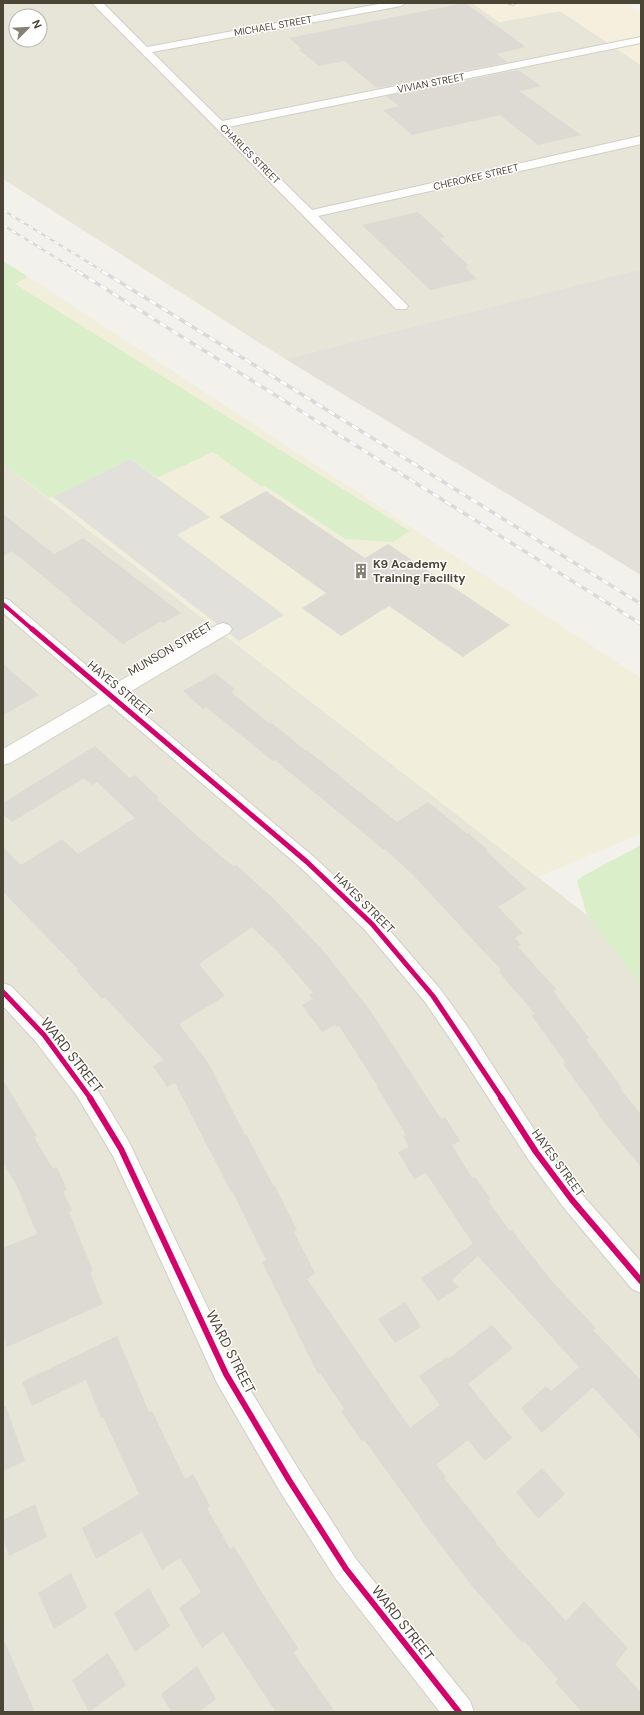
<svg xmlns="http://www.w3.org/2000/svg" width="644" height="1715" font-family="'DM Sans',sans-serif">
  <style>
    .residential { fill: #e7e4d8; fill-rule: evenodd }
    .commercial { fill: #f6efdd }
    .industrial { fill: #e2e0d9 }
    .education { fill: #f1eedc }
    .green { fill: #daefc9 }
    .parking { fill: #e1e0da }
    .building { fill: #dcdad3 }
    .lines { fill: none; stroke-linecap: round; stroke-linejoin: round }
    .service-casing { stroke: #d0cfc8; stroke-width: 2 }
    .minor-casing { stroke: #d0cfc8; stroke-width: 2 }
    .service { fill: #fdfdfc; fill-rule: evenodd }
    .minor { fill: #fdfdfc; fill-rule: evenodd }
    .rail-far1-casing { stroke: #dadad9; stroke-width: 2.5 }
    .rail-casing { stroke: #dadad9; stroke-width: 3.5 }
    .rail-far1 { stroke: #fff; stroke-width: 1.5; stroke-dasharray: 5; stroke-linecap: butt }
    .rail { stroke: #fff; stroke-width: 2.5; stroke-dasharray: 7; stroke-linecap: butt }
    .cycleway-far2-casing { stroke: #fff; stroke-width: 6 }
    .cycleway-far1-casing { stroke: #fff; stroke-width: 8 }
    .cycleway-casing { stroke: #fff; stroke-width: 9 }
    .cycleway-far2 { stroke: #d6006c; stroke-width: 4 }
    .cycleway-far1 { stroke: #d6006c; stroke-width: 5 }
    .cycleway { stroke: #d6006c; stroke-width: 6 }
    .labels { text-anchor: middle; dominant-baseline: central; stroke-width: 3; stroke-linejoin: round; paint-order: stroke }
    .far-street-label { font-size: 10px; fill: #4a4535; stroke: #fff }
    .poi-label { font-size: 12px; font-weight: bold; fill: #4a4535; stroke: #fff; text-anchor: start }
    .street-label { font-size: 12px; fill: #4a4535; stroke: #fff }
    .near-street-label { font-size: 14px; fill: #4a4535; stroke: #fff }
  </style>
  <rect width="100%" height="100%" fill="#f2f1eb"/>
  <path class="residential" d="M3 3H472L499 22 560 11 641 65V269L285 359 3 179ZM16 16H40V40H16Z
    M3 464 587 915 641 982V1712H3Z"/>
  <path class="commercial" d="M472 3H626L641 12V65L560 11 499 22Z"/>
  <path class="industrial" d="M641 269V575L285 359Z"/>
  <path class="education" d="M26 275 641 678V834L537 877 3 463V285Z"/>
  <path class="green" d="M3 261 26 275V278L15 284 410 531 393 542 345 539 265 486 262 487 213 452 157 478 130 459 53 497 48 498 3 464Z
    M641 845V986L587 915 577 881 583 876Z"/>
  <path class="parking" d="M130 459 210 517 177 535 284 615 239 641 53 497Z"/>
  <path class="building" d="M465 3 526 47 496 54 508 62 377 88 344 61 319 66 298 49H302L289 38Z
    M518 70 541 86 519 91 581 135 538 145 500 115 412 135 383 110 399 106 386 96Z
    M418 212 445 237 439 238 469 266 465 267 477 279 430 290 362 225Z
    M266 491 365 558 388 544 510 625 463 657 389 606 341 636 302 608 326 593 219 517Z
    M3 514 54 554 83 538 181 613 163 623 161 621 123 644 70 601 72 600 12 551 3 556Z
    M3 664 39 695 3 715Z
    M215 673 235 689 231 692 270 724 272 723 306 751 307 750 397 822 428 802 467 834 468 833 488 850 486 851 527 889 498 907 523 933 515 938 521 945 518 947 556 989 553 991 589 1038 586 1039 622 1088 620 1089 641 1114V1167L599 1116 600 1115 563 1064 566 1063 531 1015 535 1014 499 972 501 970 414 876 385 849 384 850 275 760 273 761 206 707 203 709 183 691Z
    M95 746 130 778 135 775 159 798 157 799 197 836 234 867 236 865 273 898 322 949 372 1013 441 1119 445 1117 460 1141 452 1145 472 1178 475 1177 491 1199 488 1201 510 1231 512 1230 550 1279 596 1328 593 1330 641 1380V1440L593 1387 542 1433 521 1408 546 1386 551 1391 579 1367 478 1256 452 1280 459 1287 438 1301 421 1278 473 1244 426 1173 414 1179 398 1152 409 1147 403 1136 406 1135 376 1085H377L339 1026 337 1027 335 1025 322 1032 302 1005 313 999 309 995 313 993 278 952 252 927 199 964 225 996 179 1024 209 1064 245 1135 246 1134 274 1187 275 1186 297 1230 294 1232 315 1273 307 1279 410 1428 440 1405 419 1376 447 1357 448 1359 492 1325 513 1348 468 1384 512 1438 485 1461 468 1440 436 1465 446 1477 444 1478 497 1543 496 1544 566 1621 584 1601 628 1648 615 1664 641 1692V1712H582L555 1682 558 1679 524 1641 522 1643 472 1586 422 1521H423L364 1440 362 1441 341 1411 344 1409 320 1373 318 1374 262 1262 266 1260 232 1191 231 1192 175 1083 167 1087 153 1066 164 1060 104 997 102 999 76 970 78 969 3 892V847L21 865 62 839 78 854 135 818 97 782 92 785 84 778 12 822 3 814V803Z
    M3 1080 37 1136 34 1137 53 1169 57 1167 67 1190 63 1192 72 1210 69 1212 93 1271 90 1272 103 1304 7 1347 3 1336V1248L37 1234 17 1186 3 1162Z
    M405 1302 421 1327 395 1343 378 1319Z
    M117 1336 149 1412 152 1411 185 1479 193 1474 210 1506 207 1508 230 1549 234 1546 272 1609 298 1648 294 1653 335 1712H276L223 1632 202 1648 179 1608 201 1592 180 1558 162 1570 142 1532 96 1559 82 1528 139 1494 103 1417 101 1418 86 1380 32 1406 22 1382Z
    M3 1406H6L25 1461 3 1471Z
    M542 1468 565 1494 538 1519 516 1492Z
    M35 1504 47 1537 9 1556 3 1538V1520Z
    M71 1573 87 1608 54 1629 38 1593Z
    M149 1588 170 1626 135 1652 114 1613Z
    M3 1638 35 1712H3Z
    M108 1653 126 1685 89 1712 72 1680Z
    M197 1666 216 1699 199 1712H171L161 1694Z"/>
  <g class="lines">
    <defs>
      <path id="service" d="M507 3H516L513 5Z"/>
      <path id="minor" d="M92 3H103L147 47 384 3H406L401 6 152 52 222 121 641 37V43L228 127 312 210 641 136V144L318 216 408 306 406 309H396Z
        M3 598 9 600 111 686 217 625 223 623 229 625 232 629 229 633 123 696 314 857 379 918 441 990 469 1029 544 1145 580 1192 641 1262V1293L632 1289 564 1208 528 1159 453 1043 425 1002 365 930 300 867 109 704 10 763 3 765V749L98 694 3 613Z
        M3 983 11 986 52 1028 93 1082 129 1142 235 1365 299 1470 356 1559 470 1701 474 1712H440L336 1579 279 1490 217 1383 113 1156 77 1096 36 1042 3 1006Z"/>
    </defs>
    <use href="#service" class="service-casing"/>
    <use href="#minor" class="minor-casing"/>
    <use href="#service" class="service"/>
    <use href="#minor" class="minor"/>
    <defs>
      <path id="rail-far1" d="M3 210 104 272
        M3 225 79 272"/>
      <path id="rail" d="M77 271 641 624
        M102 271 641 604"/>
    </defs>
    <use href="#rail-far1" class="rail-far1-casing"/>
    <use href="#rail" class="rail-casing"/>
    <use href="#rail-far1" class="rail-far1"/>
    <use href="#rail" class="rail"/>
    <defs>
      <path id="cycleway-far2" d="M3 604 33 630"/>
      <path id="cycleway-far1" d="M32 629 307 862 372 924 433 996 502 1099
        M3 992 44 1035 91 1099"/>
      <path id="cycleway" d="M90 1098 121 1149 226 1374 289 1480 346 1569 459 1712
        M501 1098 536 1152 572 1200 641 1281"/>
    </defs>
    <use href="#cycleway-far2" class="cycleway-far2-casing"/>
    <use href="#cycleway-far1" class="cycleway-far1-casing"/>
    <use href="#cycleway" class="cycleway-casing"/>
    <use href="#cycleway-far2" class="cycleway-far2"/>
    <use href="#cycleway-far1" class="cycleway-far1"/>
    <use href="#cycleway" class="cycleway"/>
  </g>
  <defs>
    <symbol id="building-bare" viewBox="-9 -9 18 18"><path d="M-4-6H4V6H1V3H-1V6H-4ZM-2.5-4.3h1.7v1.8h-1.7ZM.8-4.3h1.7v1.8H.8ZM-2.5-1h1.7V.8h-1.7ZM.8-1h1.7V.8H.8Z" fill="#858175" stroke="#fff" stroke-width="2.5" paint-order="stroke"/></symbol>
  </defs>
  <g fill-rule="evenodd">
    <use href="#building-bare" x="350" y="560" width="22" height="22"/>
  </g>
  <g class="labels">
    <g class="far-street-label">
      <text transform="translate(273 26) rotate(-10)">MICHAEL STREET</text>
      <text transform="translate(431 83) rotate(-11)">VIVIAN STREET</text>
      <text transform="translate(250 154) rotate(45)">CHARLES STREET</text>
      <text transform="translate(476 177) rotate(-13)">CHEROKEE STREET</text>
    </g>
    <g class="poi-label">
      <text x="373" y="564">K9 Academy<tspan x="373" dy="14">Training Facility</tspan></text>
    </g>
    <g class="street-label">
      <text transform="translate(170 649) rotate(-30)">MUNSON STREET</text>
      <text transform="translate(120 689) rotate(40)">HAYES STREET</text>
      <text transform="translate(364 903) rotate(45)">HAYES STREET</text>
      <text transform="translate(558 1163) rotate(54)">HAYES STREET</text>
    </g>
    <g class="near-street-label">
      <text transform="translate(72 1055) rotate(52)">WARD STREET</text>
      <text transform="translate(231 1352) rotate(63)">WARD STREET</text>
      <text transform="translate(403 1623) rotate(52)">WARD STREET</text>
    </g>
  </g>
  <rect width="644" height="1715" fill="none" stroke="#4a4535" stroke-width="8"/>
  <g transform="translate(28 28) rotate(66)"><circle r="19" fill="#ffffff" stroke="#b7b5ae"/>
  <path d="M0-3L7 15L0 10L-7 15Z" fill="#858175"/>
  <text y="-6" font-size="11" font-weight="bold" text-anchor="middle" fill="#4a4535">N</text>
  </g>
</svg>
